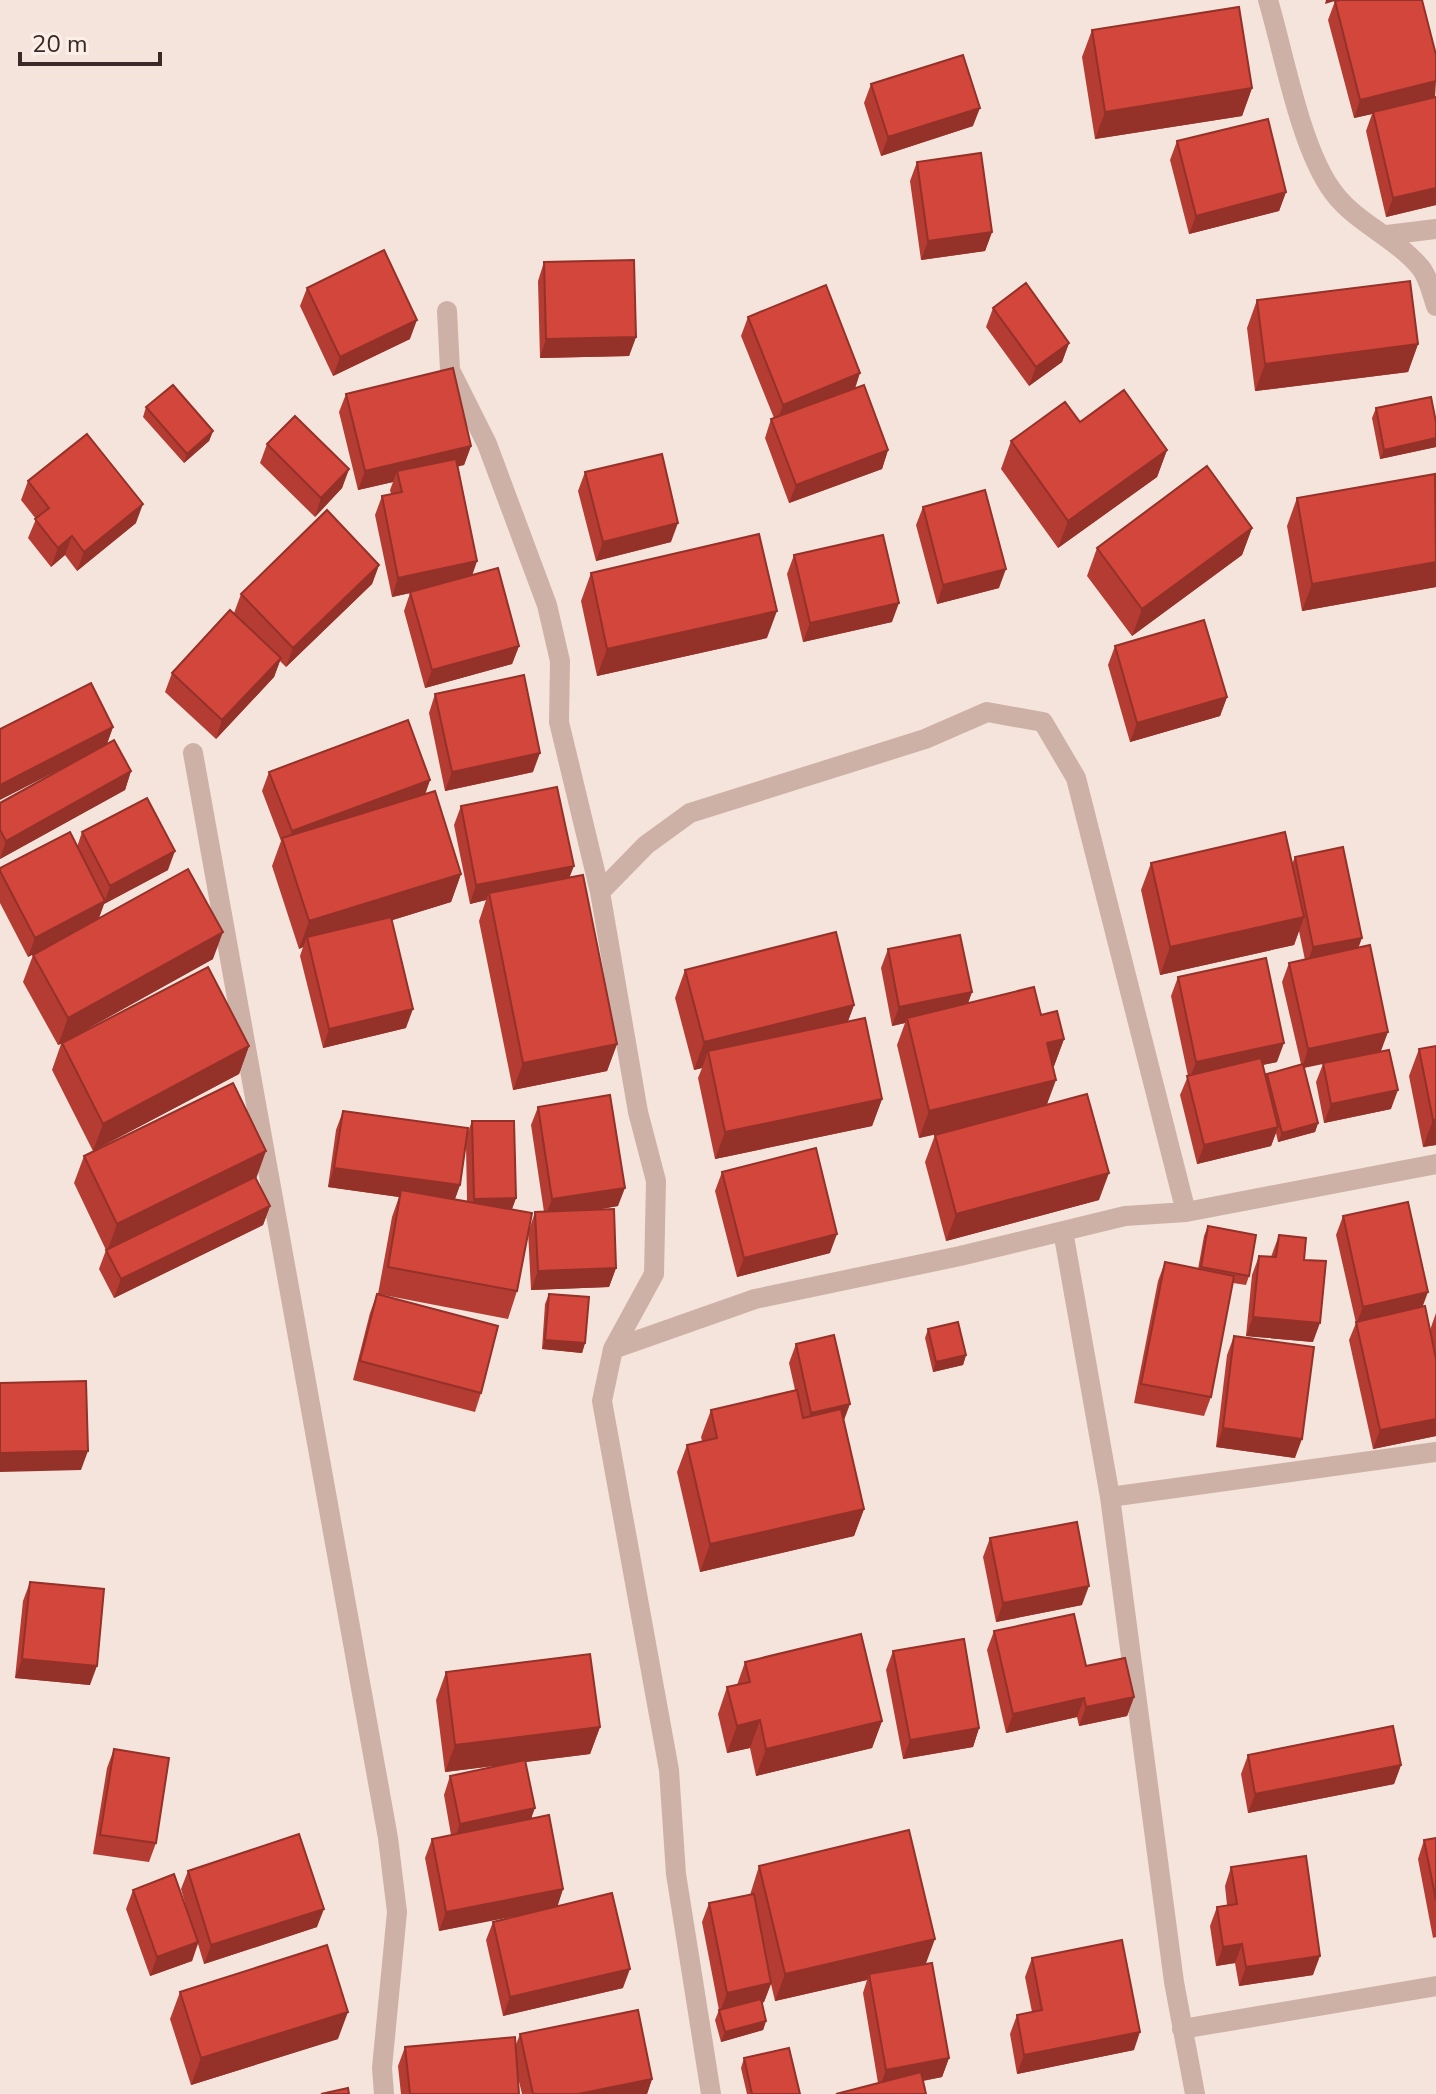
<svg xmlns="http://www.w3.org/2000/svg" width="1436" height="2094" font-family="'Nunito Sans',sans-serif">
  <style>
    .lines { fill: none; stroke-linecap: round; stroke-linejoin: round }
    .minor { stroke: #ceb1a6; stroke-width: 20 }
    .wall { fill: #b53c33; fill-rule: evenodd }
    .shaded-wall { fill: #943129 }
    .building { fill: #d3463b; stroke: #943129; stroke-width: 2 }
  </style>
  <rect width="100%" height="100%" fill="#f5e4db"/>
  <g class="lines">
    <path class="minor" d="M1268 0C1284 54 1299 140 1329 186 1351 221 1393 235 1420 267 1428 276 1432 294 1436 306
      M1387 235 1436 229
      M447 311 450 370 487 444 547 605 560 661 559 722 600 892 638 1112 656 1181 654 1274 613 1349 602 1401 669 1770 676 1874 711 2094
      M193 753 388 1838 397 1912 382 2068 384 2094
      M600 892 646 845 690 813 925 739 987 712 1043 722 1076 778 1186 1212
      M1063 1231 1110 1497 1174 1982 1195 2094
      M613 1349 755 1299 960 1256 1125 1216 1186 1212 1436 1164
      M1110 1497 1436 1452
      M1182 2029 1436 1986"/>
  </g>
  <path class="wall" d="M1335 1 1436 97V205L1386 217 1366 131 1372 114 1354 118 1328 20Z
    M1092 30 1252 88 1242 116 1095 139 1082 57Z
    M871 84 973 126 881 156 864 103Z
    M1177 141 1286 192 1279 211 1189 234 1170 160Z
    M917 162 992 232 985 251 921 260 910 181Z
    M544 262 636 337 629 356 540 358 538 281Z
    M307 288 410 339 333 376 300 306Z
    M1257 300 1418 344 1408 372 1255 391 1247 328Z
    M993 308 1069 343 1062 362 1029 386 986 327Z
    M748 317 855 389 888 450 882 469 789 503 765 438 771 419 774 418 741 336Z
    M346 394 471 446 464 465 458 466 477 561 472 576 519 646 512 664 425 688 404 611 410 593 392 597 375 515 382 496 391 494 390 490 393 482 358 490 339 412Z
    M146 407 213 431 209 441 184 463 143 417Z
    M1376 408 1436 447 1380 459 1372 418Z
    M1080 422 1167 450 1157 477 1058 548 1001 469 1011 441Z
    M267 444 349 469 342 488 315 517 260 463Z
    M585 472 671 542 596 561 578 491Z
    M1436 478V587L1302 611 1287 526 1297 498Z
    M28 481 136 523 77 571 65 555 51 567 28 538 36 519 21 500Z
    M923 507 999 588 937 604 916 525Z
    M1252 528 1242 555 1132 636 1087 576 1097 548Z
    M794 555 892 622 803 642 787 574Z
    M379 565 372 584 286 667 280 661 274 677 216 739 165 692 172 673 234 613 241 594Z
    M591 573 767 638 597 676 581 601Z
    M1115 646 1227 697 1220 716 1130 742 1108 665Z
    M435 694 533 772 445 791 429 713Z
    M113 727 107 744 131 771 125 790 0 859V803L74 762Z
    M269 772 430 780 425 795 461 874 451 902 392 920 406 1028 323 1048 300 956 303 947 299 949 272 866 281 841 262 791Z
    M461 806 570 877 617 1044 607 1071 513 1090 479 921 486 900 470 904 454 825Z
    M82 832 168 870 104 904 99 918 213 959 73 1037 249 1046 239 1074 93 1151 52 1070 61 1044 58 1045 23 982 33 955 62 939 28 957 0 903V868L77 847Z
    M1295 857 1358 948 1381 1051 1337 1060 1391 1109 1324 1123 1316 1082 1323 1064 1304 1068 1318 1123 1315 1132 1278 1142 1276 1133 1271 1146 1197 1164 1180 1095 1188 1076 1171 996 1178 977 1277 1062 1262 1065 1265 1077 1267 1074 1301 1064 1282 982 1289 963 1305 960 1299 931 1294 945 1160 975 1141 890 1151 863 1292 864Z
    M888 949 972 992 968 1003 1041 1015 1064 1039 1054 1066 1053 1067 1047 1105 1099 1200 946 1241 925 1162 935 1135 952 1131 919 1138 897 1045 905 1023 892 1026 881 968Z
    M685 970 854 1005 848 1021 882 1099 872 1126 715 1159 698 1078 702 1068 694 1070 675 998Z
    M1436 1046V1145L1423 1147 1409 1076 1419 1049Z
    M538 1107 618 1206 597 1210 616 1268 609 1287 531 1290 528 1231 517 1291 508 1319 378 1294 392 1217 399 1197 328 1187 336 1130 343 1111 466 1137 472 1121 516 1198 512 1209 529 1230 535 1212H544L531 1125ZM466 1144 467 1201 455 1199 460 1185Z
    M84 1156 256 1179 270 1206 263 1225 114 1298 99 1269 106 1250 74 1183Z
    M722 1172 830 1253 737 1277 715 1191Z
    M1343 1216 1422 1307 1430 1330 1436 1313V1436L1373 1449 1349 1340 1356 1323 1336 1235Z
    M1208 1226 1249 1276 1246 1285 1233 1283 1211 1397 1204 1416 1134 1403 1158 1281 1165 1262 1198 1269 1204 1236Z
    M1279 1235 1304 1260 1313 1342 1246 1336 1252 1275 1259 1256 1271 1257Z
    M377 1294 481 1393 475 1412 353 1380 370 1313Z
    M549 1294 585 1343 582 1353 542 1349 545 1304Z
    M928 1329 966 1355 963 1365 933 1372 925 1338Z
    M1234 1336 1295 1458 1216 1447 1227 1355Z
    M796 1344 844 1421 864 1509 854 1536 700 1572 677 1472 687 1445 702 1441 701 1437 711 1410 795 1390 789 1363Z
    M990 1538 1082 1605 996 1622 983 1557Z
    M30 1582 90 1685 15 1678 23 1601Z
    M994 1631 1086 1666 1134 1697 1127 1716 1079 1726 1077 1717 1006 1733 987 1650Z
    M893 1651 979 1728 973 1747 903 1759 886 1670Z
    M745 1662 882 1721 872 1748 756 1776 750 1748 727 1753 718 1714 727 1687 737 1685Z
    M446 1672 600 1727 590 1754 525 1762 532 1818 563 1889 557 1906 623 1988 503 2016 486 1940 493 1922 527 1913 439 1931 425 1858 432 1839 451 1835 444 1795 450 1776 501 1765 445 1772 436 1700Z
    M114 1749 156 1843 149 1862 93 1854 107 1768Z
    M1248 1755 1401 1765 1394 1784 1248 1813 1241 1774Z
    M1436 1838V1937L1433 1938 1418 1859 1424 1840Z
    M759 1866 926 1964 949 2058 942 2077 923 2081 878 2083 863 1993 867 1980 775 2001 771 1984 764 2002 762 2003 766 2021 763 2030 721 2042 715 2020 719 2010 702 1922 709 1903 750 1895Z
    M1231 1867 1313 1975 1239 1986 1235 1963 1216 1966 1210 1926 1217 1907 1227 1905 1225 1886Z
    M188 1871 317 1927 204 1964 198 1944 192 1961 150 1976 126 1909 133 1890 188 1914 181 1889Z
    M1032 1958 1134 2050 1017 2074 1010 2034 1017 2015 1032 2012 1025 1977Z
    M180 1992 338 2039 191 2085 170 2019Z
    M520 2034 652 2079 647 2094H522L517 2073 519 2094H401L398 2066 405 2047H515Z
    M744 2058 800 2094H747L741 2068Z"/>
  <path class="shaded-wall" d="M1326 0H1338L1325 4Z
    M1436 81 1435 98 1373 112 1372 114 1354 118 1360 100Z
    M1252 88 1242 116 1095 139 1105 112Z
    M980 108 973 126 881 156 888 137Z
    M1436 188V205L1386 217 1393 198Z
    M1286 192 1279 211 1189 234 1196 216Z
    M992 232 985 251 921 260 928 241Z
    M417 320 410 339 333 376 340 357Z
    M636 337 629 356 540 358 546 339Z
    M1069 343 1062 362 1029 386 1036 367Z
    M1418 344 1408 372 1255 391 1265 364Z
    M860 373 854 392 776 424 783 405Z
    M213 431 209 441 184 463 187 454Z
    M1436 438V447L1380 459 1384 450Z
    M471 446 464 465 399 480 397 471 393 482 358 490 365 471Z
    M888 450 882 469 789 503 796 485Z
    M1167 450 1157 477 1058 548 1068 521Z
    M349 469 342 488 315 517 321 498Z
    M143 504 136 523 77 571 84 552Z
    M678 523 671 542 596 561 603 542Z
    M1252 528 1242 555 1132 636 1142 609Z
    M72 536 65 555 51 567 58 548Z
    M477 561 470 580 392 597 398 578Z
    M1436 562V587L1302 611 1312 584Z
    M379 565 372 584 286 667 293 648Z
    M1006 569 999 588 937 604 943 585Z
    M899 603 892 622 803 642 810 623Z
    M777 611 767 638 597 676 607 649Z
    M519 646 512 664 425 688 432 670Z
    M281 658 274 677 216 739 222 720Z
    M1227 697 1220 716 1130 742 1137 723Z
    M113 727 106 746 0 800V785Z
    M540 753 533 772 445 791 452 772Z
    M131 771 125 790 0 859 6 841Z
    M430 780 423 799 286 848 292 831Z
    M175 851 168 870 104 904 98 920 28 957 35 938 105 901 110 886Z
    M574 866 567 884 489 893 486 900 470 904 476 885Z
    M461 874 451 902 309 946 307 937 303 947 299 949 309 921Z
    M1304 917 1294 945 1160 975 1170 947Z
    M223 932 213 959 58 1045 68 1018Z
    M1362 938 1355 957 1306 966 1313 947Z
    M972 992 965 1011 907 1018 905 1023 892 1026 899 1007Z
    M854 1005 844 1032 708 1051 702 1068 694 1070 704 1042Z
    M413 1009 406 1028 323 1048 329 1029Z
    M1388 1032 1381 1051 1302 1068 1308 1049Z
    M1064 1039 1054 1066 1037 1070 1047 1043Z
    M1284 1043 1277 1062 1189 1081 1196 1062Z
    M617 1044 607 1071 513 1090 523 1063Z
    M249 1046 239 1074 93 1151 103 1124Z
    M1056 1080 1046 1107 919 1138 929 1111Z
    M1398 1090 1391 1109 1324 1123 1331 1104Z
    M882 1099 872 1126 715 1159 725 1132Z
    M1433 1120H1436V1145L1423 1147Z
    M1318 1123 1315 1132 1278 1142 1282 1133Z
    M1278 1127 1271 1146 1197 1164 1204 1145Z
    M266 1151 256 1179 107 1252 117 1224Z
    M334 1168 460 1185 453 1204 401 1190 399 1197 328 1187Z
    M1109 1173 1099 1200 946 1241 956 1214Z
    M625 1188 618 1206 545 1218 552 1199Z
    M516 1198 509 1217 467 1218 474 1199Z
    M270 1206 263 1225 114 1298 121 1279Z
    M837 1234 830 1253 737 1277 744 1258Z
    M616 1268 609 1287 531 1290 538 1271Z
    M1428 1292 1421 1311 1356 1325 1363 1307Z
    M1253 1317 1320 1323 1313 1342 1246 1336Z
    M545 1340 585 1343 582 1353 542 1349Z
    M966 1355 963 1365 933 1372 936 1362Z
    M850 1404 843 1423 804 1432 811 1413Z
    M1436 1419V1436L1373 1449 1380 1430Z
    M1223 1428 1302 1439 1295 1458 1216 1447Z
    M88 1451 81 1470 0 1472V1453Z
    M864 1509 854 1536 700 1572 710 1544Z
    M1089 1586 1082 1605 996 1622 1003 1603Z
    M22 1659 97 1666 90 1685 15 1678Z
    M1134 1697 1127 1716 1079 1726 1086 1707Z
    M1084 1698 1077 1717 1006 1733 1013 1714Z
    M760 1720 750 1748 727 1753 737 1726Z
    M882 1721 872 1748 756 1776 766 1749Z
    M600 1727 590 1754 445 1772 455 1745Z
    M979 1728 973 1747 903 1759 910 1740Z
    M1401 1765 1394 1784 1248 1813 1255 1794Z
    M535 1808 528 1827 453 1843 460 1824Z
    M563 1889 557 1908 439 1931 446 1912Z
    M324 1909 317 1927 204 1964 211 1945Z
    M935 1939 925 1966 869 1974 867 1980 775 2001 785 1974Z
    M198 1942 192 1961 150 1976 157 1957Z
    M1242 1944 1235 1963 1216 1966 1223 1947Z
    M1320 1956 1313 1975 1239 1986 1246 1967Z
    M630 1969 623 1988 503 2016 510 1997Z
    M771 1983 764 2002 720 2012 727 1993Z
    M348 2012 338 2039 191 2085 201 2058Z
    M766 2021 763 2030 721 2042 725 2032Z
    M1140 2032 1134 2050 1017 2074 1024 2055Z
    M949 2058 942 2077 879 2089 886 2070Z
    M652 2079 647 2094H578Z"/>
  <path class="building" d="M1340 0H1422L1436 55V81L1360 100 1335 1Z
    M1239 7 1252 88 1105 112 1092 30Z
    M963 55 980 108 888 137 871 84Z
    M1436 97V188L1393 198 1373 112Z
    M1268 119 1286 192 1196 216 1177 141Z
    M981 153 992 232 928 241 917 162Z
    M384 250 417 320 340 357 307 288Z
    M634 260 636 337 546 339 544 262Z
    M1410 281 1418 344 1265 364 1257 300Z
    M1026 283 1069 343 1036 367 993 308Z
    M826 285 860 373 783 405 748 317Z
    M453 368 471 446 365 471 346 394Z
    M173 385 213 431 187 454 146 407Z
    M864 385 888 450 796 485 771 419Z
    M1124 390 1167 450 1068 521 1011 441 1065 402 1080 422Z
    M1431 397 1436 422V438L1384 450 1376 408Z
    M295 416 349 469 321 498 267 444Z
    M87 434 143 504 84 552 72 536 58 548 35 519 49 508 28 481Z
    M662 454 678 523 603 542 585 472Z
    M456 459 477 561 398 578 382 496 402 492 397 471Z
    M1207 466 1252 528 1142 609 1097 548Z
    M1435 474 1436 562 1312 584 1297 498Z
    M985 490 1006 569 943 585 923 507Z
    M327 510 379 565 293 648 241 594Z
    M759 534 777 611 607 649 591 573Z
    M883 535 899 603 810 623 794 555Z
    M498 568 519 646 432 670 410 592Z
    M230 610 281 658 222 720 172 673Z
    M1204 620 1227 697 1137 723 1115 646Z
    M524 675 540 753 452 772 435 694Z
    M91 683 113 727 0 785V729Z
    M408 720 430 780 292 831 269 772Z
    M114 740 131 771 6 841 0 830V803Z
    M557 787 574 866 476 885 461 806Z
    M435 791 461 874 309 921 282 838Z
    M147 798 175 851 110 886 82 832Z
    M70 832 105 901 35 938 0 871V868Z
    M1285 832 1304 917 1170 947 1151 863Z
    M1343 847 1362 938 1313 947 1295 857Z
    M188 869 223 932 68 1018 33 955Z
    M583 875 617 1044 523 1063 489 893Z
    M391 917 413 1009 329 1029 307 937Z
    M836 932 854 1005 704 1042 685 970Z
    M960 935 972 992 899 1007 888 949Z
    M1370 945 1388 1032 1308 1049 1289 963Z
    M1266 958 1284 1043 1196 1062 1178 977Z
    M208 967 249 1046 103 1124 62 1043Z
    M1034 987 1041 1015 1057 1011 1064 1039 1047 1043 1056 1080 929 1111 907 1018Z
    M865 1018 882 1099 725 1132 708 1051Z
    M1436 1046V1120H1433L1419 1049Z
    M1389 1050 1398 1090 1331 1104 1323 1063Z
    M1261 1058 1278 1127 1204 1145 1187 1076Z
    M1303 1064 1318 1123 1282 1133 1267 1074Z
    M233 1083 266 1151 117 1224 84 1156Z
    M1087 1094 1109 1173 956 1214 935 1135Z
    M610 1095 625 1188 552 1199 538 1107Z
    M343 1111 468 1128 460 1185 334 1168Z
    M472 1121H514L516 1198 474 1199Z
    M816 1148 837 1234 744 1258 722 1172Z
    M255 1177 270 1206 121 1279 106 1250Z
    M401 1190 532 1213 517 1291 388 1267Z
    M1408 1202 1428 1292 1363 1307 1343 1216Z
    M614 1209 616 1268 538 1271 535 1212Z
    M1208 1226 1256 1235 1249 1276 1201 1267Z
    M1279 1235 1306 1238 1304 1260 1326 1261 1320 1323 1253 1317 1259 1256 1276 1257Z
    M1165 1262 1234 1276 1211 1397 1141 1384Z
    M377 1294 498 1326 481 1393 360 1361Z
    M549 1294 589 1297 585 1343 545 1340Z
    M1425 1306 1436 1359V1419L1380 1430 1356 1322Z
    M958 1322 966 1355 936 1362 928 1329Z
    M834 1335 850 1404 811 1413 796 1344Z
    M1234 1336 1314 1347 1302 1439 1223 1428Z
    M86 1381 88 1451 0 1453V1383Z
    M797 1390 803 1418 841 1409 864 1509 710 1544 687 1445 717 1438 711 1410Z
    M1077 1522 1089 1586 1003 1603 990 1538Z
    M30 1582 104 1589 97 1666 22 1659Z
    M1074 1614 1086 1666 1125 1658 1134 1697 1086 1707 1084 1698 1013 1714 994 1631Z
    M861 1634 882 1721 766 1749 760 1720 737 1726 727 1687 750 1682 745 1662Z
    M964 1639 979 1728 910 1740 893 1651Z
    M590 1654 600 1727 455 1745 446 1672Z
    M1393 1726 1401 1765 1255 1794 1248 1755Z
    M114 1749 169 1758 156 1843 100 1835Z
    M525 1760 535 1808 460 1824 450 1776Z
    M549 1815 563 1889 446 1912 432 1839Z
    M909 1830 935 1939 785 1974 759 1866Z
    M299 1834 324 1909 211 1945 188 1871Z
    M1436 1838V1900L1424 1840Z
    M1306 1856 1320 1956 1246 1967 1242 1944 1223 1947 1217 1907 1237 1904 1231 1867Z
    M174 1874 198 1942 157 1957 133 1890Z
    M612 1893 630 1969 510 1997 493 1922Z
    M754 1894 771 1983 727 1993 709 1903Z
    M1122 1940 1140 2032 1024 2055 1017 2015 1042 2010 1032 1958Z
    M327 1945 348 2012 201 2058 180 1992Z
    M932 1963 949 2058 886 2070 869 1974Z
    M761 1999 766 2021 725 2032 719 2010Z
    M638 2010 652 2079 578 2094H533L520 2034Z
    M515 2037 519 2094H410L405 2047Z
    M789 2048 800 2094H752L744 2058Z
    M921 2072 926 2094H836Z
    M348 2088 349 2094H321Z"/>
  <path d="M20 52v12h140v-12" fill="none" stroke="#392a27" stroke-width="4"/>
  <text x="32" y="52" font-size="24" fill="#392a27" stroke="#fcefe8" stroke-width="6" paint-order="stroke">20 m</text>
</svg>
